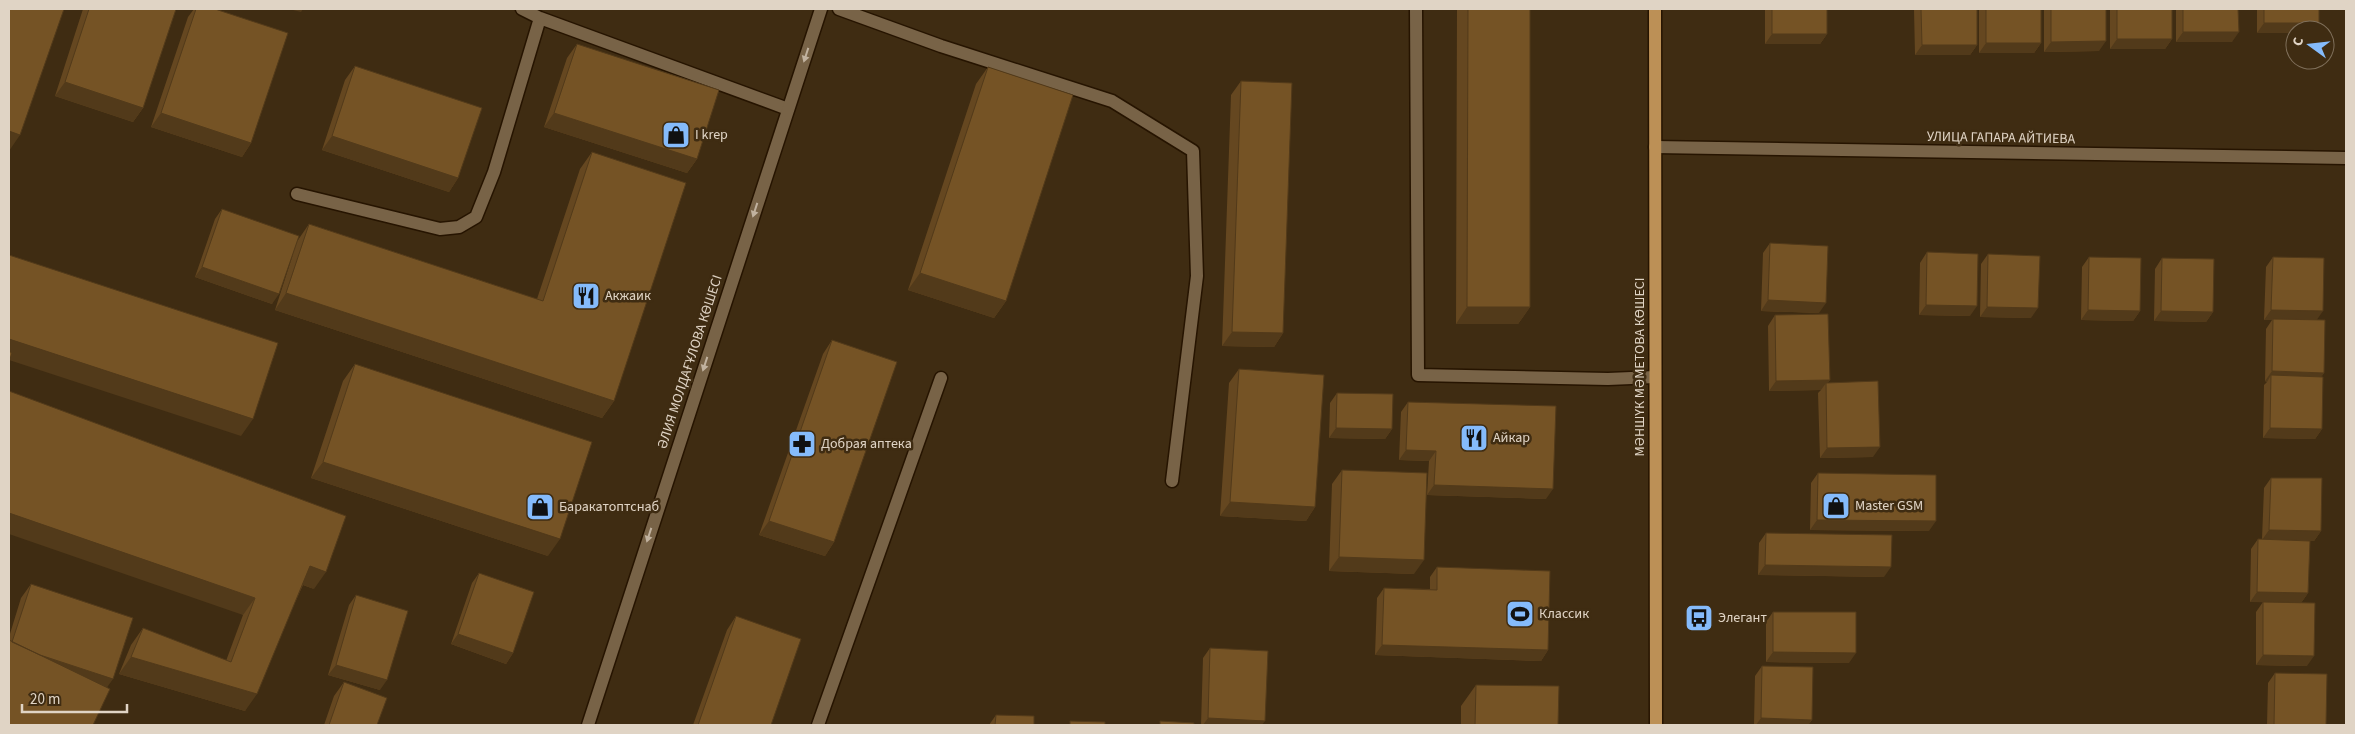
<svg xmlns="http://www.w3.org/2000/svg" width="2355" height="734" font-family="'Source Sans 3',sans-serif">
  <style>
    .lines { fill: none; stroke-linecap: round; stroke-linejoin: round }
    .lane-casing { stroke: #261400; stroke-width: 15 }
    .street-casing { stroke: #261400; stroke-width: 15 }
    .secondary-casing { stroke: #261400; stroke-width: 15 }
    .primary-casing { stroke: #261400; stroke-width: 15 }
    .lane { stroke: #786347; stroke-width: 12 }
    .street { stroke: #786347; stroke-width: 12 }
    .secondary { stroke: #786347; stroke-width: 12 }
    .primary { stroke: #bc9056; stroke-width: 12 }
    .wall { fill: #654720 }
    .shaded-wall { fill: #523a1a }
    .building { fill: #755325; stroke: #523a1a }
    .oneway { fill: #c1b29f }
    .labels { text-anchor: middle; dominant-baseline: central; stroke-width: 5; stroke-linejoin: round; paint-order: stroke }
    .poi-label { font-size: 14px; fill: #e0d4c5; stroke: #3f2c12; text-anchor: start }
    .street-label { font-size: 14px; fill: #e0d4c5; stroke: #3f2c12 }
  </style>
  <rect width="100%" height="100%" fill="#3f2c12"/>
  <g class="lines">
    <defs>
      <path id="lane" d="M522 9 540 18 788 109
        M839 9 941 46 1112 101 1193 151 1197 276 1172 481
        M1416 9 1418 375 1608 379 1655 377
        M297 194 440 229 459 227 476 217 494 172 540 18
        M818 725 941 378"/>
      <path id="street" d="M1655 147 2346 158"/>
      <path id="secondary" d="M588 725 821 9"/>
      <path id="primary" d="M1655 9 1656 725"/>
    </defs>
    <use href="#lane" class="lane-casing"/>
    <use href="#street" class="street-casing"/>
    <use href="#secondary" class="secondary-casing"/>
    <use href="#primary" class="primary-casing"/>
    <use href="#lane" class="lane"/>
    <use href="#street" class="street"/>
    <use href="#secondary" class="secondary"/>
    <use href="#primary" class="primary"/>
  </g>
  <path class="wall" d="M83 9H176L143 108 133 122 55 96Z
    M194 9H215L251 143 242 157 151 127 188 17Z
    M1457 9H1530V307L1518 324H1456Z
    M1765 9H1827V34L1820 44H1765Z
    M1914 9H1977V45L1970 55H1915Z
    M1979 9H2041V43L2034 53H1979Z
    M2044 9H2106L2099 51 2044 52Z
    M2110 9H2172V39L2165 49H2110Z
    M2176 9H2238L2232 42H2176Z
    M2257 9H2319L2257 33Z
    M577 44 697 159 687 173 544 127 567 58Z
    M355 66 458 178 449 192 322 150 345 80Z
    M988 67 1006 301 994 318 908 290 976 84Z
    M1241 81 1283 333 1274 347 1222 346 1231 95Z
    M592 152 614 401 602 418 275 310 293 254 272 304 195 277 215 219 222 209 298 240 309 224 537 299 580 169Z
    M1770 243 1819 313 1761 311 1763 253Z
    M1927 252 1970 316 1919 315 1920 263Z
    M1988 254 2031 318 1980 317 1981 264Z
    M2089 257 2140 311 2133 321 2081 320 2082 267Z
    M2273 257 2317 320 2324 373 2321 377 2322 429 2315 439 2263 438 2264 385 2267 382 2265 381 2266 329 2272 320H2264L2266 267Z
    M2162 258 2213 312 2206 322 2154 321 2155 269Z
    M1775 315 1830 380 1827 383 1873 457 1820 458 1818 393 1821 390 1769 391 1768 326Z
    M832 340 834 542 825 556 759 535 823 354Z
    M355 364 548 556 311 478 343 381Z
    M1239 369 1315 507 1306 521 1220 516 1229 383Z
    M9 391 314 589 303 585 245 711 119 674 131 645 143 628 226 661 243 615Z
    M1337 393 1392 429 1385 439 1329 438 1330 403Z
    M1408 402 1546 499 1427 495 1429 461 1399 460 1401 412Z
    M1342 470 1414 574 1329 571 1332 484Z
    M1818 473 1929 531 1810 530 1811 483Z
    M2271 478 2321 531 2314 541H2310L2308 593 2301 603 2307 666 2256 665V612L2263 602H2250L2251 549 2258 539H2262L2264 488Z
    M1766 533 1884 577 1758 575 1759 543Z
    M1437 567 1548 650 1541 661 1375 655 1377 598 1384 588 1430 589V577Z
    M479 573 513 653 506 664 451 644 472 583Z
    M31 584 107 687 9 725V637L21 598Z
    M356 595 380 690 328 675 349 605Z
    M1773 612 1849 663 1766 662V622Z
    M736 616 771 725H693L727 630Z
    M1210 648 1262 725H1201L1203 658Z
    M1762 666 1812 720 1808 725H1754L1755 676Z
    M2275 673 2326 725H2267L2268 683Z
    M344 682 377 725H324L334 696Z
    M1476 685 1558 725H1461V706Z
    M996 715 1034 725H989Z"/>
  <path class="shaded-wall" d="M289 9H303L301 12Z
    M2264 23H2319L2314 30H2295V33H2257Z
    M2183 32H2239L2232 42H2176Z
    M1772 34H1827L1820 44H1765Z
    M2117 39H2172L2165 49H2110Z
    M2106 41 2099 51 2044 52 2051 42Z
    M1986 43H2041L2034 53H1979Z
    M1922 45H1977L1970 55H1915Z
    M65 82 143 108 133 122 55 96Z
    M161 113 251 143 242 157 151 127Z
    M554 113 697 159 687 173 544 127Z
    M9 131 20 135 9 151Z
    M332 136 458 178 449 192 322 150Z
    M202 267 279 294 272 304 195 277Z
    M920 273 1006 301 994 318 908 290Z
    M286 293 614 401 602 418 275 310Z
    M1768 300 1826 303 1819 313 1761 311Z
    M1926 305 1977 306 1970 316 1919 315Z
    M1467 307H1530L1518 324H1456Z
    M1987 307 2038 308 2031 318 1980 317Z
    M2088 310 2140 311 2133 321 2081 320Z
    M2271 310 2323 311 2316 321 2273 319 2272 320H2264Z
    M2161 311 2213 312 2206 322 2154 321Z
    M1232 332 1283 333 1274 347 1222 346Z
    M9 339 253 419 241 436 9 360Z
    M2272 371 2324 373 2317 383 2271 375 2267 382 2265 381Z
    M1830 380 1826 385V383L1821 390 1769 391 1776 381Z
    M1336 428 1392 429 1385 439 1329 438Z
    M2270 428 2322 429 2315 439 2263 438Z
    M1880 447 1873 457 1820 458 1827 448Z
    M1406 450 1436 451 1429 461 1399 460Z
    M323 462 560 539 548 556 311 478Z
    M1434 485 1553 489 1546 499 1427 495Z
    M1230 502 1315 507 1306 521 1220 516Z
    M9 513 255 598 243 615 9 534Z
    M1817 520 1936 521 1929 531 1810 530Z
    M769 521 834 542 825 556 759 535Z
    M2269 530 2321 531 2314 541 2262 540Z
    M1339 557 1424 560 1414 574 1329 571Z
    M1765 565 1891 567 1884 577 1758 575Z
    M310 566 326 572 314 589 298 583Z
    M2257 592 2308 593 2301 603 2250 602Z
    M458 634 513 653 506 664 451 644Z
    M1382 645 1548 650 1541 661 1375 655Z
    M11 646 113 679 103 693Z
    M1773 652 1856 653 1849 663 1766 662Z
    M2263 655 2314 656 2307 666 2256 665Z
    M131 657 257 694 245 711 119 674Z
    M336 665 387 680 380 690 328 675Z
    M1208 718 1265 721 1262 725H1203Z
    M1761 718 1812 720 1808 725H1756Z"/>
  <path class="building" d="M9 9H64L20 135 9 131Z
    M89 9H176L143 108 65 82Z
    M196 9H215L288 33 251 143 161 113Z
    M1468 9H1530V307H1467Z
    M1772 9H1827V34H1772Z
    M1921 9H1977V45H1922Z
    M1986 9H2041V43H1986Z
    M2051 9H2106V41L2051 42Z
    M2117 9H2172V39H2117Z
    M2183 9H2238L2239 32H2183Z
    M2264 9H2319V23H2264Z
    M577 44 719 90 697 159 554 113Z
    M355 66 482 108 458 178 332 136Z
    M988 67 1073 95 1006 301 920 273Z
    M1241 81 1292 83 1283 333 1232 332Z
    M592 152 686 183 614 401 286 293 309 224 543 301Z
    M222 209 299 236 279 294 202 267Z
    M1770 243 1828 246 1826 303 1768 300Z
    M1927 252 1978 254 1977 306 1926 305Z
    M1988 254 2040 256 2038 308 1987 307Z
    M9 255 278 343 253 419 9 339Z
    M2089 257 2141 258 2140 311 2088 310Z
    M2273 257 2324 258 2323 311 2271 310Z
    M2162 258 2214 259 2213 312 2161 311Z
    M1828 314 1830 380 1776 381 1775 315Z
    M2273 319 2325 320 2324 373 2272 371Z
    M832 340 897 362 834 542 769 521Z
    M9 351 12 353 9 362Z
    M355 364 592 442 560 539 323 462Z
    M1239 369 1324 375 1315 507 1230 502Z
    M2271 375 2323 377 2322 429 2270 428Z
    M1878 381 1880 447 1827 448 1826 383Z
    M9 391 346 516 326 572 310 566 257 694 131 657 143 628 231 662 255 598 9 513Z
    M1337 393 1393 394 1392 429 1336 428Z
    M1408 402 1556 406 1553 489 1434 485 1436 451 1406 450Z
    M1342 470 1427 473 1424 560 1339 557Z
    M1818 473 1936 475V521L1817 520Z
    M2271 478H2322L2321 531 2269 530Z
    M1766 533 1892 535 1891 567 1765 565Z
    M2258 539 2310 541 2308 593 2257 592Z
    M1437 567 1550 571 1548 650 1382 645 1384 588 1437 590Z
    M479 573 534 592 513 653 458 634Z
    M31 584 133 618 113 679 40 655 12 642Z
    M356 595 408 611 387 680 336 665Z
    M2263 602 2315 603 2314 656 2263 655Z
    M1773 612H1856V653L1773 652Z
    M736 616 801 639 771 725H698Z
    M9 640 110 689 93 725H9Z
    M1210 648 1268 651 1265 721 1208 718Z
    M1762 666 1813 667 1812 720 1761 718Z
    M2275 673 2327 674 2326 725H2274Z
    M344 682 387 698 377 725H329Z
    M1476 685 1559 686 1558 725H1475Z
    M996 715 1034 716V725H995Z
    M1070 721 1105 722V725H1070Z
    M1160 721 1194 723V725H1160Z"/>
  <defs><path id="oneway-solid" d="M-6-.8H1V-3.2L6.5 0L1 3.2V.8H-6Z" transform="scale(1.25)"/></defs>
  <g class="oneway">
    <use href="#oneway-solid" transform="translate(806 55) rotate(108)"/>
    <use href="#oneway-solid" transform="translate(755 210) rotate(108)"/>
    <use href="#oneway-solid" transform="translate(705 364) rotate(108)"/>
    <use href="#oneway-solid" transform="translate(649 535) rotate(108)"/>
  </g>
  <defs>
    <symbol id="shop-square" viewBox="-11 -11 22 22"><rect x="-9" y="-9" width="18" height="18" rx="4" fill="#85bbfb" stroke="#3f2c12"/><path d="M-5-2.5h2.3a2.7 3.5 0 0 1 5.4 0H5L5.5 6h-11ZM-1.5-2.5h3a1.5 2.3 0 0 0-3 0Z" fill="#111"/></symbol>
    <symbol id="restaurant-square" viewBox="-11 -11 22 22"><rect x="-9" y="-9" width="18" height="18" rx="4" fill="#85bbfb" stroke="#3f2c12"/><path d="M-5-6h1v4h1v-4h1v4h1v-4h1v5L-1.5 .5V6h-2V.5L-5-1ZM5-6V6H3V1.5H1.5Q1.5-4 5-6Z" fill="#111"/></symbol>
    <symbol id="pharmacy-square" viewBox="-11 -11 22 22"><rect x="-9" y="-9" width="18" height="18" rx="4" fill="#85bbfb" stroke="#3f2c12"/><path d="M-2-6h4v4h4v4h-4v4h-4v-4h-4v-4h4Z" fill="#111"/></symbol>
    <symbol id="stadium-square" viewBox="-11 -11 22 22"><rect x="-9" y="-9" width="18" height="18" rx="4" fill="#85bbfb" stroke="#3f2c12"/><path d="M0-5a6.5 5 0 1 0 0 10a6.5 5 0 1 0 0-10ZM-3.5-1.8h7v3.6h-7Z" fill="#111"/></symbol>
    <symbol id="bus-square" viewBox="-11 -11 22 22"><rect x="-9" y="-9" width="18" height="18" rx="4" fill="#85bbfb" stroke="#3f2c12"/><path d="M-5-6H5V4H4V6H2V4H-2V6H-4V4H-5ZM-3.5-4V0h7V-4ZM-3.5 1.2v1.5H-2V1.2ZM2 1.2v1.5H3.5V1.2Z" fill="#111"/></symbol>
  </defs>
  <g fill-rule="evenodd">
    <use href="#shop-square" x="660" y="119" width="32" height="32"/>
    <use href="#restaurant-square" x="570" y="280" width="32" height="32"/>
    <use href="#restaurant-square" x="1458" y="422" width="32" height="32"/>
    <use href="#pharmacy-square" x="786" y="428" width="32" height="32"/>
    <use href="#shop-square" x="1820" y="490" width="32" height="32"/>
    <use href="#shop-square" x="524" y="491" width="32" height="32"/>
    <use href="#stadium-square" x="1504" y="598" width="32" height="32"/>
    <use href="#bus-square" x="1683" y="602" width="32" height="32"/>
  </g>
  <g class="labels">
    <g class="poi-label">
      <text x="695" y="135">I krep</text>
      <text x="605" y="296">Акжаик</text>
      <text x="1493" y="438">Айкар</text>
      <text x="821" y="444">Добрая аптека</text>
      <text x="1855" y="506">Master GSM</text>
      <text x="559" y="507">Баракатоптснаб</text>
      <text x="1539" y="614">Классик</text>
      <text x="1718" y="618">Элегант</text>
    </g>
    <g class="street-label">
      <text transform="translate(2001 138) rotate(1)">УЛИЦА ГАПАРА АЙТИЕВА</text>
      <text transform="translate(690 362) rotate(-72)">ӘЛИЯ МОЛДАҒҰЛОВА КӨШЕСІ</text>
      <text transform="translate(1640 367) rotate(-90)">МӘНШҮК МӘМЕТОВА КӨШЕСІ</text>
    </g>
  </g>
  <rect width="2355" height="734" fill="none" stroke="#e0d4c5" stroke-width="20"/>
  <g transform="translate(2310 45) rotate(285)"><circle r="24" fill="#3f2c12" stroke="#7f6f5a"/>
  <path d="M0-4L9 19L0 12L-9 19Z" fill="#85bbfb"/>
  <text y="-8" font-size="14" font-weight="bold" text-anchor="middle" fill="#e0d4c5">С</text>
  </g>
  <path d="M22 704v8h105v-8" fill="none" stroke="#e0d4c5" stroke-width="2.5"/>
  <text x="30" y="704" font-size="15" fill="#e0d4c5" stroke="#3f2c12" stroke-width="4" paint-order="stroke">20 m</text>
</svg>
